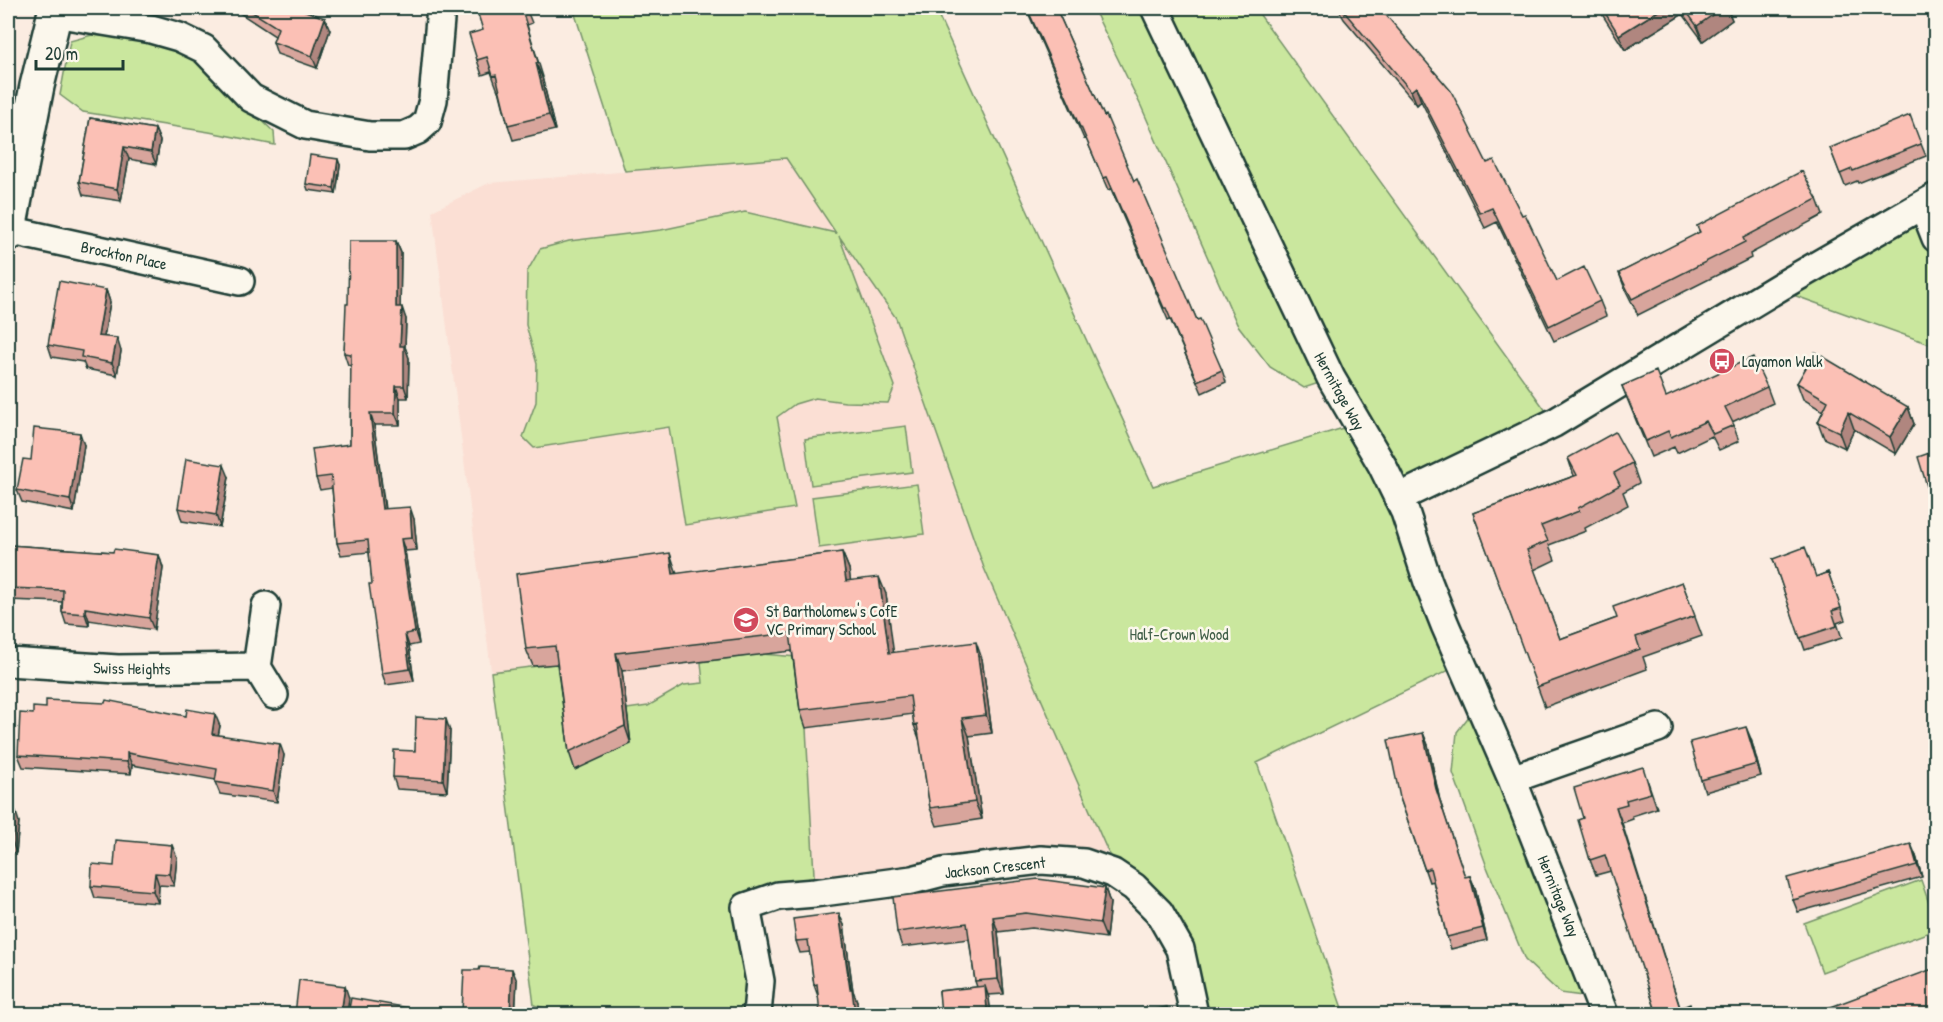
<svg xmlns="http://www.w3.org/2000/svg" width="1943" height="1022" font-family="'Patrick Hand',sans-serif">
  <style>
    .built { fill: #fbdfd4 }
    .green { fill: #cae79e; stroke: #749269; stroke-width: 1.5 }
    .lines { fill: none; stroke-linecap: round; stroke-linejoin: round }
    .street-casing { stroke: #1f3d34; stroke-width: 32 }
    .secondary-casing { stroke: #1f3d34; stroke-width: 38 }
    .street { stroke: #fbf7ec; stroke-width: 27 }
    .secondary { stroke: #fbf7ec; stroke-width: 33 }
    .wall { fill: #d8a59c; stroke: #1f3d34; stroke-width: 1.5 }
    .shaded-wall { fill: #b0867f; stroke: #1f3d34; stroke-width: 1.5 }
    .building { fill: #fbc0b5; stroke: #1f3d34; stroke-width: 1.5 }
    .labels { text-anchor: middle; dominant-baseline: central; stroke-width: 5; stroke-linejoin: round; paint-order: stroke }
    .street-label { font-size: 16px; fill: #1f3d34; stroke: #fbf7ec }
    .poi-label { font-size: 16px; fill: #1f3d34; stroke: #fbf7ec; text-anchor: start }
    .park-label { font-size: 16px; fill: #415f49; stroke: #fbf7ec }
  </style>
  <rect width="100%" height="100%" fill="#fbece1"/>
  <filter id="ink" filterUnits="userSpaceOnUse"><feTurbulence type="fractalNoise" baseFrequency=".0167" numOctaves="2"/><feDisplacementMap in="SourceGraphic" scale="12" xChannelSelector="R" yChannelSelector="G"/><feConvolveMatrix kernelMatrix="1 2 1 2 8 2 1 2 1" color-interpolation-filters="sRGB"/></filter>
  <g filter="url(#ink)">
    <path class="built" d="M786 158 896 318 984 568 1108 852 943 872 778 896 566 1014 534 1005 432 211 489 183Z"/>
    <path class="green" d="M573 8H935L1153 486 1353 425 1331 379 1304 388 1270 367 1237 324 1141 106 1093 8H1255L1551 418 1398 498 1462 664 1257 763 1344 1014H1194L1180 949 1108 852 984 568 896 318 839 236 895 386 888 403 845 402 815 398 795 404 777 417 795 508 685 525 669 427 534 448 523 437 536 402 537 364 526 325 527 272 540 249 569 241 661 230 745 212 836 233 786 158 625 171Z
      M92 35 151 40 184 46 274 132 275 145 209 132 83 112 60 95 70 41Z
      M1935 197V346L1785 292Z
      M906 426 912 472 811 485 805 439Z
      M917 484 924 534 819 548 812 497Z
      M762 654 797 657 806 728 815 893 746 908 757 1014H566L534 1005 491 672 561 663 627 709 648 706 684 685 703 683 701 662Z
      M1479 703 1598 998 1560 993 1525 960 1487 867 1453 773 1457 732Z
      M1921 880 1935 921V930L1822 972 1804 923Z"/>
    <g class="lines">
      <defs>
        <path id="street" d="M1155 8 1331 378 1382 465 1405 512 1428 582 1445 625 1512 779 1604 1014
          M54 13 151 29 179 37 204 49 251 98 305 125 370 136H404L418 130 427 122 433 100 441 8
          M1923 205 1936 238
          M8 230 240 281
          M1398 498 1554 423 1781 286 1936 197
          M8 662 118 669 257 667 274 695
          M257 667 266 606
          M1512 779 1658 728
          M757 1014 760 981 746 907 778 896 815 893 912 880 943 872 1041 860 1084 863 1113 873 1134 887 1159 912 1180 949 1194 1014"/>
        <path id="secondary" d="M8 234 37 86 56 8"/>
      </defs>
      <use href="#street" class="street-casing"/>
      <use href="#secondary" class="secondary-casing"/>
      <use href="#street" class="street"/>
      <use href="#secondary" class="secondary"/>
    </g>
    <path class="wall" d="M232 8H297L330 30 317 68 277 54 273 42 275 36Z
      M526 8 532 23 527 25 543 77H542L555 130 513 140 508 125 499 90 498 91 491 72 482 75 477 60 483 30Z
      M1026 8H1056L1104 116 1197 320 1222 370 1226 382 1202 393 1170 319 1168 320 1111 189 1108 190 1086 138 1084 139Z
      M1338 8H1380L1487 163 1522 215 1557 281 1600 301 1606 316 1554 341 1497 222 1485 228 1421 101 1417 105 1344 19Z
      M1598 8H1727L1732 20 1703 41 1683 14 1625 50Z
      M90 118 155 129 160 141 156 164 129 159 121 201 83 195 79 182Z
      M1921 144 1926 156 1858 183 1857 181 1845 186 1830 148Z
      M340 165 336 194 308 190 306 184Z
      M1817 199 1823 215 1750 254 1751 258 1638 315 1625 289 1619 273 1700 233 1697 226Z
      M396 241 401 253 400 307 406 319 405 347 409 358 408 398H400V425H374L385 509 414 519 417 550 405 551 419 644 409 646 414 681 386 685 382 673 369 552 341 555 337 543 332 488 320 490 316 478 350 444 351 366 348 365 344 353 348 304Z
      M106 290 110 302 104 337 121 351 117 375 86 369 83 362 52 357 48 345Z
      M1797 383 1908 407 1914 424 1896 454 1854 429 1845 448 1824 438 1818 422 1823 411 1803 399Z
      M1622 386 1666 397 1767 387 1773 403 1732 422 1739 441 1719 450 1712 436 1677 453 1674 447 1651 457Z
      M84 445 74 512 22 502 17 490 31 460Z
      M1568 458 1632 463 1639 483 1623 492 1628 505 1585 528 1586 531 1549 545 1555 560 1534 570 1560 639 1617 618 1682 582 1702 636 1643 657 1647 669 1545 707 1473 513 1574 476Z
      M229 477 220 527 182 521 178 508Z
      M8 545 159 555 163 568 154 630 89 620V626L66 624 62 612V602L8 600Z
      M842 552 849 569 850 581 886 594 893 653 982 659 992 733 969 736 982 819 937 826 930 808 920 741 914 725 913 714 806 728 800 710 792 651 622 671 631 744 575 770 569 752 557 664 533 666 526 649 676 571 677 574Z
      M1773 559 1816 577 1828 572 1845 620 1837 623 1842 638 1805 650Z
      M220 726 218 735 284 755 277 802 220 794 215 782 216 780 132 765 131 774 23 767 18 755Z
      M450 731 447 792 397 789 393 777 415 751Z
      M1423 733 1428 745 1440 801 1465 877 1470 876 1475 888 1487 940 1451 949 1447 937 1433 881 1429 882 1400 798Z
      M1751 739 1761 776 1705 792 1701 780Z
      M1648 782 1657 808 1632 816 1633 819 1622 823 1657 1014 1611 871 1596 875 1590 860 1583 818Z
      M8 809 19 822 16 853 8 852Z
      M1916 856 1922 877 1798 912 1793 900Z
      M177 857 174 886 159 885 158 903 95 898 91 886 114 866Z
      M1105 888 1110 903 1106 938 1032 928 998 932 1004 994 988 995 991 1014H942L939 991 977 987 975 981 969 939 902 947 897 932Z
      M844 925 853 991 857 1001 818 996 814 985 810 952 800 953 796 941Z
      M517 981 515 1014H462V1012Z"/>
    <path class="shaded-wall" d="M1663 8H1681L1683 14 1625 50 1619 35Z
      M1722 8H1727L1732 20 1703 41 1697 26Z
      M325 18 330 30 317 68 312 56Z
      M536 63 542 77 555 130 549 115Z
      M1416 87 1421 101 1417 105 1411 91Z
      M155 129 160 141 156 164 151 152Z
      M124 147 129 159 121 201 117 189Z
      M338 159 340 165 336 194 334 188Z
      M396 241 401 253 400 319 396 307Z
      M106 290 110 302 102 348 98 336Z
      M402 307 406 319 405 347 409 358 408 398 404 386 400 346Z
      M117 338 121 351 117 375 112 363Z
      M396 386 400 398V425L395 413Z
      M1908 407 1914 424 1896 454 1890 437Z
      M1848 412 1854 429 1845 448 1839 432Z
      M370 413 374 425 386 521 382 509Z
      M80 433 84 445 74 512 70 500Z
      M224 465 229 477 220 527 216 515Z
      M410 507 414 519 417 550 412 538Z
      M401 539 405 551 419 644 415 632Z
      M842 552 849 569 853 599 846 581Z
      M670 553 676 571 679 592 673 574Z
      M159 555 163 568 154 630 149 618Z
      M879 577 886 594 896 671 889 653Z
      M85 608 89 620V626L85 614Z
      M405 634 409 646 414 681 410 669Z
      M976 642 982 659 992 733 986 715Z
      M616 653 622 671 631 744 625 726Z
      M215 714 220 726 216 746 212 734Z
      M962 718 969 736 982 819 975 802Z
      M446 719 450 731 447 792 443 780Z
      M1746 727 1751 739 1761 776 1757 764Z
      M1423 733 1428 745 1440 801 1436 789Z
      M280 744 284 755 277 802 273 791Z
      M127 753 132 765 131 774 127 762Z
      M1616 807 1622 823 1682 1014Z
      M15 809 19 822 16 853 12 841Z
      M1911 844 1916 856 1922 877 1917 865Z
      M172 845 177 857 174 886 169 874Z
      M155 873 159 885 158 903 153 891Z
      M1470 876 1475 888 1487 940 1483 928Z
      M1105 888 1110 903 1106 938 1100 923Z
      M839 913 844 925 853 991 857 1001 858 1014H855Z
      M993 917 998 932 1004 994 998 979Z
      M512 969 517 981 515 1014H510Z
      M345 986 349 998 347 1014H341Z
      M985 986 989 998 991 1014H989L987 1009Z"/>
    <path class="building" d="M246 8H297L325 18 312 56 273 42 278 28Z
      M476 8H526L522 10 538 62 536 63 549 115 508 125 496 75 493 76 487 57 477 60 469 34 483 30Z
      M1027 8H1056L1104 116 1106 115 1134 181 1137 179 1197 320 1200 319 1222 370 1197 381 1166 308H1164L1107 177 1103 178 1081 127H1080Z
      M1341 8H1380L1451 91 1487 163 1494 160 1522 215 1525 214 1557 281 1584 267 1600 301 1549 326 1492 208 1480 213 1416 87 1411 91Z
      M1602 8H1663L1619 35Z
      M1684 8H1722L1697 26Z
      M1910 115 1921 144 1853 171 1852 169 1840 174 1830 148Z
      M90 118 155 129 151 152 124 147 117 189 79 182Z
      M310 155 338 159 334 188 306 184Z
      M1802 171 1817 199 1743 238 1745 242 1632 299 1619 273 1700 232 1697 226Z
      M349 241H396V307H402L400 346H404V386H396L395 413H370L382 509 410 507 412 538 401 539 415 632 405 634 410 669 382 673 369 584H372L368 540 337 543 331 476 316 478 312 449 350 444 351 354 344 353 346 304H348Z
      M59 281 106 290 98 336 117 338 112 363 81 357 82 351 48 345Z
      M1815 352 1908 407 1890 437 1848 412 1839 432 1818 422 1828 401 1797 383Z
      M1753 357 1767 387 1725 407 1734 425 1713 434 1706 421 1671 437 1668 431 1646 441 1622 386 1656 371 1666 397Z
      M34 428 80 433 70 500 17 490 23 459 31 460Z
      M1615 432 1632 463 1614 473 1620 485 1578 508 1579 511 1541 526 1548 541 1527 550 1560 639 1617 618 1613 607 1682 582 1695 616 1636 637 1640 649 1537 687 1473 513 1577 475 1568 458Z
      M1935 451V512L1918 457Z
      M186 459 224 465 216 515 178 508Z
      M8 545 113 552 114 549 159 555 149 618 85 608V614L62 612 63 590 8 588Z
      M1805 547 1816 577 1828 572 1841 608 1832 611 1837 626 1800 638 1773 559Z
      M842 552 846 581 879 577 889 653 976 642 986 715 962 718 975 802 930 808 917 724 914 725 910 696 800 710 790 633 616 653 625 726 569 752 555 646 526 649 516 574 670 553 673 574Z
      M46 700 105 703 106 700 186 716 187 709 215 714 212 734 280 744 273 791 215 782 217 769 127 753V762L18 755 20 713 33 714V707L46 708Z
      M416 717 446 719 443 780 393 777 394 750 415 751Z
      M1746 727 1757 764 1701 780 1690 742Z
      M1423 733 1436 789 1465 877 1470 876 1483 928 1447 937 1430 868 1425 870 1400 798 1388 740Z
      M1643 767 1651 793 1626 800 1627 804 1616 807 1680 1008 1690 1004 1693 1014H1657L1605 855 1590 860 1578 820 1583 818 1574 788Z
      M8 809H15L12 841 8 840Z
      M116 840 172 845 169 874 155 873 153 891 91 886 92 864 114 866Z
      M1911 844 1917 865 1793 900 1787 878Z
      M1038 879 1105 888 1100 923 1026 913 993 917 998 979 975 981 967 923 897 932 893 897Z
      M839 913 850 989H852L855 1014H820L817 984 814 985 808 940 796 941 793 919Z
      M480 967 512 969 510 1014 462 1012 464 970H479Z
      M1935 968V1014H1812Z
      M299 980 345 986 341 1014H295Z
      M985 986 987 1009 941 1014 939 991Z
      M351 998 444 1014H348Z
      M1167 1007 1169 1014H1134Z"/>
  </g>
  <defs>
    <symbol id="bus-disc" viewBox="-11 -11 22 22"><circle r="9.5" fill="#d1495b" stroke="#fbf7ec"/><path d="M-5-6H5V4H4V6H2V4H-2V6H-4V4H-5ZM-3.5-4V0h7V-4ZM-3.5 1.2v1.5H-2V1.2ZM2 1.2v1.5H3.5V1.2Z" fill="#fff"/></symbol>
    <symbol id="school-disc" viewBox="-11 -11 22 22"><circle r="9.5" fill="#d1495b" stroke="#fbf7ec"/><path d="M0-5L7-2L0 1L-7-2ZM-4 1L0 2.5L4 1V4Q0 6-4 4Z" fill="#fff"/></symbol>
  </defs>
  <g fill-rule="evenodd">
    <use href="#bus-disc" x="1707" y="346" width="30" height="30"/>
    <use href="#school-disc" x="731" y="605" width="30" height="30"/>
  </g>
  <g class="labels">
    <g class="street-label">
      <text transform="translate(124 255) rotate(12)">Brockton Place</text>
      <text transform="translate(1340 391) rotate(61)">Hermitage Way</text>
      <text transform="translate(132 668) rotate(1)">Swiss Heights</text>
      <text transform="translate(995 867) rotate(-6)">Jackson Crescent</text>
      <text transform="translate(1559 896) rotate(68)">Hermitage Way</text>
    </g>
    <g class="poi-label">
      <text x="1742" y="361">Layamon Walk</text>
      <text x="766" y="611">St Bartholomew's CofE<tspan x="766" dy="18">VC Primary School</tspan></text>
    </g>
    <g class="park-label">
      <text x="1179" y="634">Half-Crown Wood</text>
    </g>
  </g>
  <rect width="1943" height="1022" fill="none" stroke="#fbf7ec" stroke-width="30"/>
  <rect x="15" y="15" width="1913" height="992" fill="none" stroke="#1f3d34" stroke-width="2" filter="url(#ink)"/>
  <path d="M36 60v9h87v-9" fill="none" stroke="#1f3d34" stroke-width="3"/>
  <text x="45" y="60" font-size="18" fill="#1f3d34" stroke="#fbf7ec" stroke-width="4.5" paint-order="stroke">20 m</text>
</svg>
